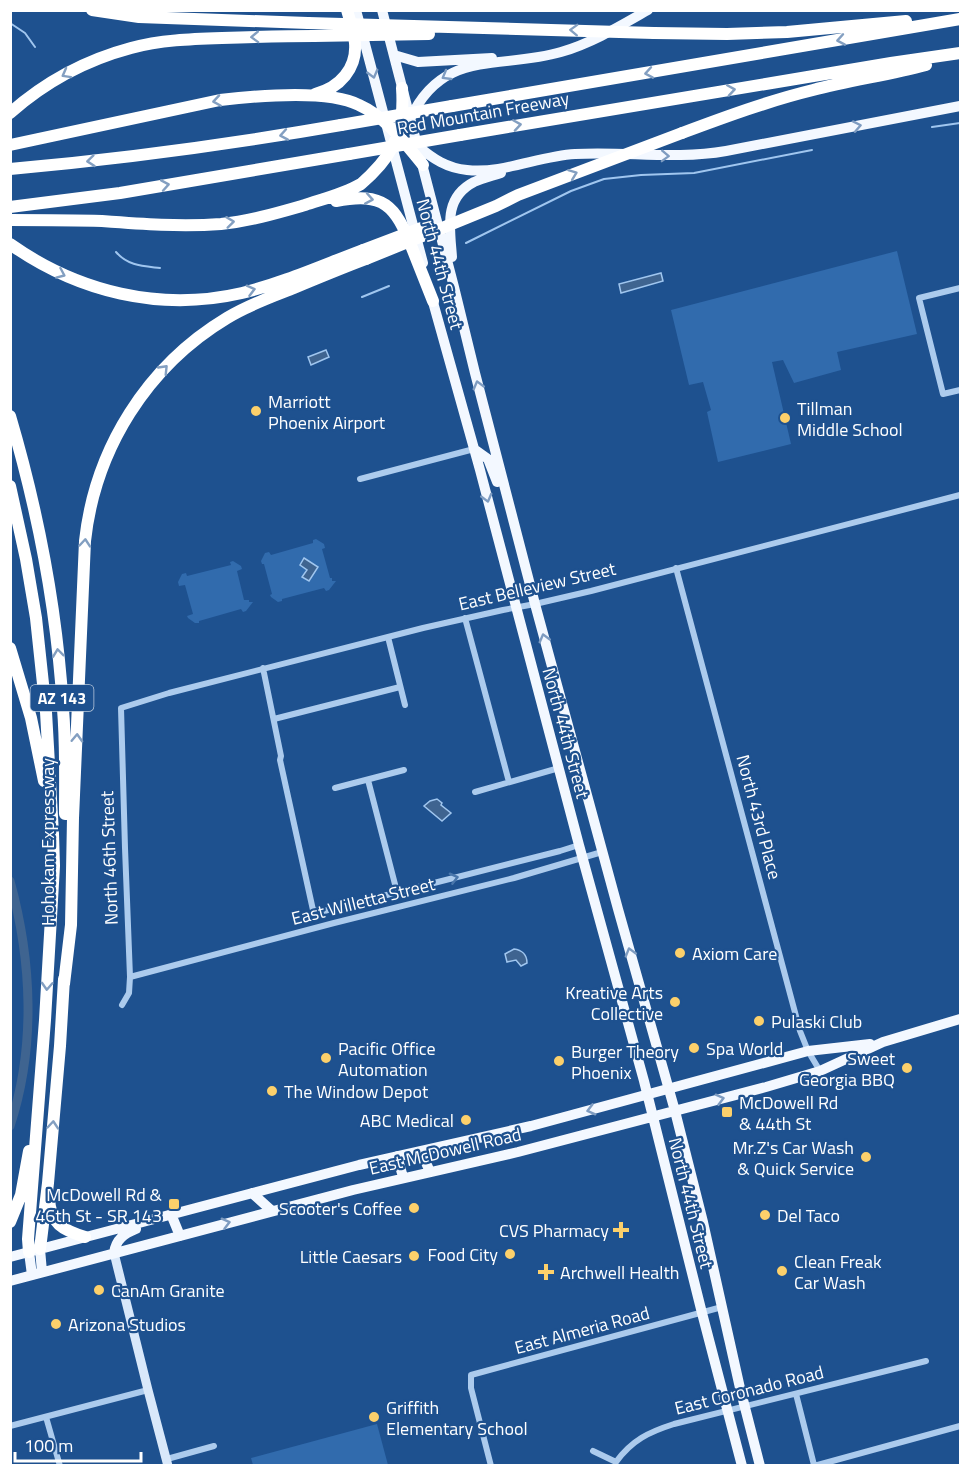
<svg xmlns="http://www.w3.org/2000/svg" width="971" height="1476" font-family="'Titillium Web',sans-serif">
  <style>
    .green { fill: #316bad }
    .water { fill: #3f6490; stroke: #a0c6ef; stroke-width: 1.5 }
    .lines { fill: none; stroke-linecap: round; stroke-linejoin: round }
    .stream { stroke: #a0c6ef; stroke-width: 2 }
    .canal { stroke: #3f6490; stroke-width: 9 }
    .street { stroke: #accbed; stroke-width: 6 }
    .secondary { stroke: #d9e8fa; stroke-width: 9 }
    .primary { stroke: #f3f8ff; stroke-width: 10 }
    .highway { stroke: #fff; stroke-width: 12 }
    .highway-bridge { stroke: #fff; stroke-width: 12 }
    .oneway { stroke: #839fc1 }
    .oneway2 { stroke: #7e9cc1 }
    .oneway3 { stroke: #4976ab }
    .poi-dot { fill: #fcd06b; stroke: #1e518f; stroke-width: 2 }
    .labels { text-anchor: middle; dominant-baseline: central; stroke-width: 4.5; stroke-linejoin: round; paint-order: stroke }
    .shield { fill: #1e518f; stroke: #bccbdd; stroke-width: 1.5 }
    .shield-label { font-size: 16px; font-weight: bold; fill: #fff }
    .street-label { font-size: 18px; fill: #fff; stroke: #1e518f }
    .poi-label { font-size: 18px; fill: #fff; stroke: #1e518f; text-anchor: start }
  </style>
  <rect width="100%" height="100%" fill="#1e518f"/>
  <path class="green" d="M897 251 917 334 837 352 841 370 794 383 783 360 772 362 791 444 718 462 707 412 711 410 703 382 689 385 671 310Z
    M316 539 324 544 325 548 322 549 330 578H332V581H336L329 590 326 591 324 588 282 599V601L278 602 271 597 270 595 272 594 264 564H262L261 561 265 553 269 552 271 555 313 543V540Z
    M233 561 241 566 242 569 237 571 244 600H249V602H253L246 611 243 612 241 609 199 621V623H195L188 618 187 616 193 614 185 585 179 586 178 582 182 574 186 573 187 576 231 565 230 562Z
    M377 1424 388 1465H253L251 1458Z"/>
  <path class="water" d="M661 273 663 281 621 293 619 284Z
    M326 350 329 357 311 365 308 357Z
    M304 558 318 567 309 581 302 577 307 570 300 565Z
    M437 799 442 803 441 805 451 813 442 821 424 806 430 801Z
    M514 949C522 950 527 955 527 963L521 966 516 960 507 962 505 954Z"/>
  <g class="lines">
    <path class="stream" d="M10 23 25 33 35 47
      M932 127 960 123
      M466 243 571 191 604 179 641 175 694 173 812 150
      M116 252C128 266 143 266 160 268
      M362 297 389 286"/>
    <path class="canal" d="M10 881C32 961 36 1047 10 1126"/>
    <path class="street" d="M960 288 919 298 943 394 960 390
      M360 479 474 449
      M676 568 800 1031 808 1051 820 1071
      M465 618 509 782
      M388 637 405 705
      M263 668 281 756 280 760 313 910 320 912 560 851 579 845
      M274 719 400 687
      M368 780 397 892
      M335 788 404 770
      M475 792 559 768
      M130 977 334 923 514 878 602 852
      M122 1005 129 993 130 977 125 848 121 708 169 693 423 628 503 610 535 604 591 591 960 495
      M796 1394 814 1465
      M46 1417 60 1466
      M10 1426 148 1390
      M593 1451 616 1462C632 1440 649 1432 674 1424L926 1361
      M167 1459 214 1446
      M491 1466 471 1388V1375L722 1307
      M814 1466 960 1426"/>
    <path class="secondary" d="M114 1253 148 1390 168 1466"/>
    <path class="primary" d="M356 10 423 263
      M382 10 454 287 475 373 535 604 618 909 675 1111 703 1222 740 1388 760 1466
      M394 55 418 62 492 58
      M410 119C443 48 499 70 561 52 592 43 620 26 648 10
      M418 146C433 159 447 168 467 170 503 174 539 156 575 154 626 151 675 160 726 151L960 106
      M452 257C450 228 443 198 474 182 483 178 492 176 501 173
      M431 295 480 470 579 845 644 1081 702 1313 742 1466
      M474 449 488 459 497 482
      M421 1151 430 1172
      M397 1156 403 1177
      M252 1193 272 1211
      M171 1214 180 1236
      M40 1249 42 1272
      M29 1252 32 1275
      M114 1253C116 1239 124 1234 136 1229
      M10 1257 359 1165 531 1126 808 1051 870 1044
      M10 1281 353 1190 518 1152 766 1087 820 1071 883 1042 960 1019"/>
    <path class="highway" d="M92 10 139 17 308 23
      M654 33 727 34 787 32 906 21
      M315 94C340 88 357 68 355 43 354 32 350 21 347 10
      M452 106 960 19
      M10 113C45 82 86 60 131 48 160 40 191 39 222 38 252 37 283 36 314 36
      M682 133C725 117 768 101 813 90 851 80 889 75 926 65
      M460 135 891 63 960 53
      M10 145 220 100C255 96 328 89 359 105 386 117 405 143 423 165
      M10 169C122 159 232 144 341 125
      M336 201C384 192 395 205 412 248 419 266 426 283 433 301
      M10 207 120 193 349 154
      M10 220C41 220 71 220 102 221 141 224 181 227 221 224 250 221 277 213 305 205 323 199 344 194 361 184 368 178 374 172 380 165 400 142 404 117 402 88
      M10 244C78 292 160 312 242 293 283 283 323 265 363 250
      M10 416C38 511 57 610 63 709 66 744 65 779 65 814
      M10 486 26 559 36 618 46 712 53 834 54 866 45 1020 28 1239 29 1252
      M10 648 31 718 44 781
      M64 984 71 925 73 818 85 541C95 449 147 366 227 318 248 305 271 297 294 288 318 278 342 268 366 259
      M49 1198C50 1224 63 1230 85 1237
      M10 1222 21 1195 29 1151
      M40 1249 48 1183 60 1046 64 979"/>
    <path class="highway-bridge" d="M308 23 654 33
      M314 36 429 34
      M341 125 452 106
      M349 154 460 135
      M363 250 421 228
      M366 259 496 206 518 195 682 133"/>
  </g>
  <defs><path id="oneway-chevron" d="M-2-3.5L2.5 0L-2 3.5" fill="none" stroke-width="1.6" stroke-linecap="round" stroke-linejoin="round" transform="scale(1.5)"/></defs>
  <g class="oneway">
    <use href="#oneway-chevron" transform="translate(574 30) rotate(-178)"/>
    <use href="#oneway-chevron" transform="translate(255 37) rotate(178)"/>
    <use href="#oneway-chevron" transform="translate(841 40) rotate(170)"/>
    <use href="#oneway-chevron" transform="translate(649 73) rotate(170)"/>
    <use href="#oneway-chevron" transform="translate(66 74) rotate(151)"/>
    <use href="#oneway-chevron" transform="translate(731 90) rotate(-9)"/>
    <use href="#oneway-chevron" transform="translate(217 101) rotate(171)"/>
    <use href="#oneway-chevron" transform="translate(517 125) rotate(-9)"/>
    <use href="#oneway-chevron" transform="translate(284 135) rotate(170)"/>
    <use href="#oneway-chevron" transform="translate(91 161) rotate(174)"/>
    <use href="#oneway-chevron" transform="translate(573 174) rotate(-21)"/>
    <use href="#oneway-chevron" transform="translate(165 185) rotate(-10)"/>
    <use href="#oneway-chevron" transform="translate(369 199) rotate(10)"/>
    <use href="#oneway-chevron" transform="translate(230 222) rotate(-7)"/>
    <use href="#oneway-chevron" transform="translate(61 274) rotate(24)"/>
    <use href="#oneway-chevron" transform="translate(251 290) rotate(-15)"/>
    <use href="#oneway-chevron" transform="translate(164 369) rotate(-46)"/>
    <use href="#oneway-chevron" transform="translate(85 543) rotate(-85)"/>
    <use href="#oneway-chevron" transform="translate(58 653) rotate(-97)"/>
    <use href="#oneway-chevron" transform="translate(77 738) rotate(-88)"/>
    <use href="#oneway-chevron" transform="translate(47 986) rotate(93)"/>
    <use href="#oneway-chevron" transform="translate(53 1125) rotate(-85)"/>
  </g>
  <g class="oneway2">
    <use href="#oneway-chevron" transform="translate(373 74) rotate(75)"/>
    <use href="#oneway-chevron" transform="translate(446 76) rotate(150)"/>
    <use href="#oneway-chevron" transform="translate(857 126) rotate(-11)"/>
    <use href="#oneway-chevron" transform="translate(665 156) rotate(2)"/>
    <use href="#oneway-chevron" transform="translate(478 385) rotate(-105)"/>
    <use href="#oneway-chevron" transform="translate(487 498) rotate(75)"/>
    <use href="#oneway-chevron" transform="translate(544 638) rotate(-105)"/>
    <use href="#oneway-chevron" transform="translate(630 952) rotate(-106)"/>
    <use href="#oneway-chevron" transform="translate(720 1099) rotate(-15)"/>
    <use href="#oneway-chevron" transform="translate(591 1110) rotate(165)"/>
    <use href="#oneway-chevron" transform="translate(226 1223) rotate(-15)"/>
  </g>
  <use class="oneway3" href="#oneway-chevron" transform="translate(454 878) rotate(-14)"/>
  <g class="poi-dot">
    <circle cx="256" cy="411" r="6"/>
    <circle cx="785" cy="418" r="6"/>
    <circle cx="680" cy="953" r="6"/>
    <circle cx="675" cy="1002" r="6"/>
    <circle cx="759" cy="1021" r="6"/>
    <circle cx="694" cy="1048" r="6"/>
    <circle cx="326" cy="1058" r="6"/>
    <circle cx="559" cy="1061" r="6"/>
    <circle cx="907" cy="1068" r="6"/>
    <circle cx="272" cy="1091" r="6"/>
    <rect x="721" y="1106" width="12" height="12" rx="3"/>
    <circle cx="466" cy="1120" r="6"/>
    <circle cx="866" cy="1157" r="6"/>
    <rect x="168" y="1198" width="12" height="12" rx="3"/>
    <circle cx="414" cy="1208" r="6"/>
    <circle cx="765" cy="1215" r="6"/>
    <path d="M618 1221h6v6h6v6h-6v6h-6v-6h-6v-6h6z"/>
    <circle cx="510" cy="1254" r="6"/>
    <circle cx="414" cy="1256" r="6"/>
    <circle cx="782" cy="1271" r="6"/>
    <path d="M543 1263h6v6h6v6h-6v6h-6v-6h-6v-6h6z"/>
    <circle cx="99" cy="1290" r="6"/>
    <circle cx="56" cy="1324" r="6"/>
    <circle cx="374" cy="1417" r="6"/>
  </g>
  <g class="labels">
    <rect class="shield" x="30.5" y="685" width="63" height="26" rx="4.5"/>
    <g class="shield-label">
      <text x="62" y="698">AZ 143</text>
    </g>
    <g class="street-label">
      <text transform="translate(483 113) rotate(-10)">Red Mountain Freeway</text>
      <text transform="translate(440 264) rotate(75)">North 44th Street</text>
      <text transform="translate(537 586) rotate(-13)">East Belleview Street</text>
      <text transform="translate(566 733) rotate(75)">North 44th Street</text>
      <text transform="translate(759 817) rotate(75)">North 43rd Place</text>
      <text transform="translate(47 842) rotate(-90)">Hohokam Expressway</text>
      <text transform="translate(109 858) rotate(-92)">North 46th Street</text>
      <text transform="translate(363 901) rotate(-14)">East Willetta Street</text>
      <text transform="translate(445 1151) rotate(-13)">East McDowell Road</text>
      <text transform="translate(691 1203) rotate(76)">North 44th Street</text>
      <text transform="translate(582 1330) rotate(-15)">East Almeria Road</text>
      <text transform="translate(749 1390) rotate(-14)">East Coronado Road</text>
    </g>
    <g class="poi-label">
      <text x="268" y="401">Marriott<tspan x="268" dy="21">Phoenix Airport</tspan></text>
      <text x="797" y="408">Tillman<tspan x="797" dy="21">Middle School</tspan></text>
      <text x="692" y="953">Axiom Care</text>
      <text x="663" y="992" text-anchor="end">Kreative Arts<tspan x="663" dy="21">Collective</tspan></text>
      <text x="771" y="1021">Pulaski Club</text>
      <text x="338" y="1048">Pacific Office<tspan x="338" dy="21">Automation</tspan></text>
      <text x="706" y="1048">Spa World</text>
      <text x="571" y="1051">Burger Theory<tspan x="571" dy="21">Phoenix</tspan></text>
      <text x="895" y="1058" text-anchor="end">Sweet<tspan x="895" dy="21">Georgia BBQ</tspan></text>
      <text x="284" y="1091">The Window Depot</text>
      <text x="739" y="1102">McDowell Rd<tspan x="739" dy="21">&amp; 44th St</tspan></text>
      <text x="454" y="1120" text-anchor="end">ABC Medical</text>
      <text x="854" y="1147" text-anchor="end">Mr.Z's Car Wash<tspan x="854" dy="21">&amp; Quick Service</tspan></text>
      <text x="162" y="1194" text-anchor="end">McDowell Rd &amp;<tspan x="162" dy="21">46th St - SR 143</tspan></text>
      <text x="402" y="1208" text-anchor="end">Scooter's Coffee</text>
      <text x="777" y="1215">Del Taco</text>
      <text x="609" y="1230" text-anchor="end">CVS Pharmacy</text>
      <text x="498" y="1254" text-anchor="end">Food City</text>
      <text x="402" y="1256" text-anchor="end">Little Caesars</text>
      <text x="794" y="1261">Clean Freak<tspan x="794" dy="21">Car Wash</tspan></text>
      <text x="560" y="1272">Archwell Health</text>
      <text x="111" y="1290">CanAm Granite</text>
      <text x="68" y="1324">Arizona Studios</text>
      <text x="386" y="1407">Griffith<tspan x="386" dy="21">Elementary School</tspan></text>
    </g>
  </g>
  <rect width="971" height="1476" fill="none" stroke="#ffffff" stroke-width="24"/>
  <path d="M15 1452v9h126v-9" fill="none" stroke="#ffffff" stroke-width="3"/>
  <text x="24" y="1452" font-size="18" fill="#ffffff" stroke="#1e518f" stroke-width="4.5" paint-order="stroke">100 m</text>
</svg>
